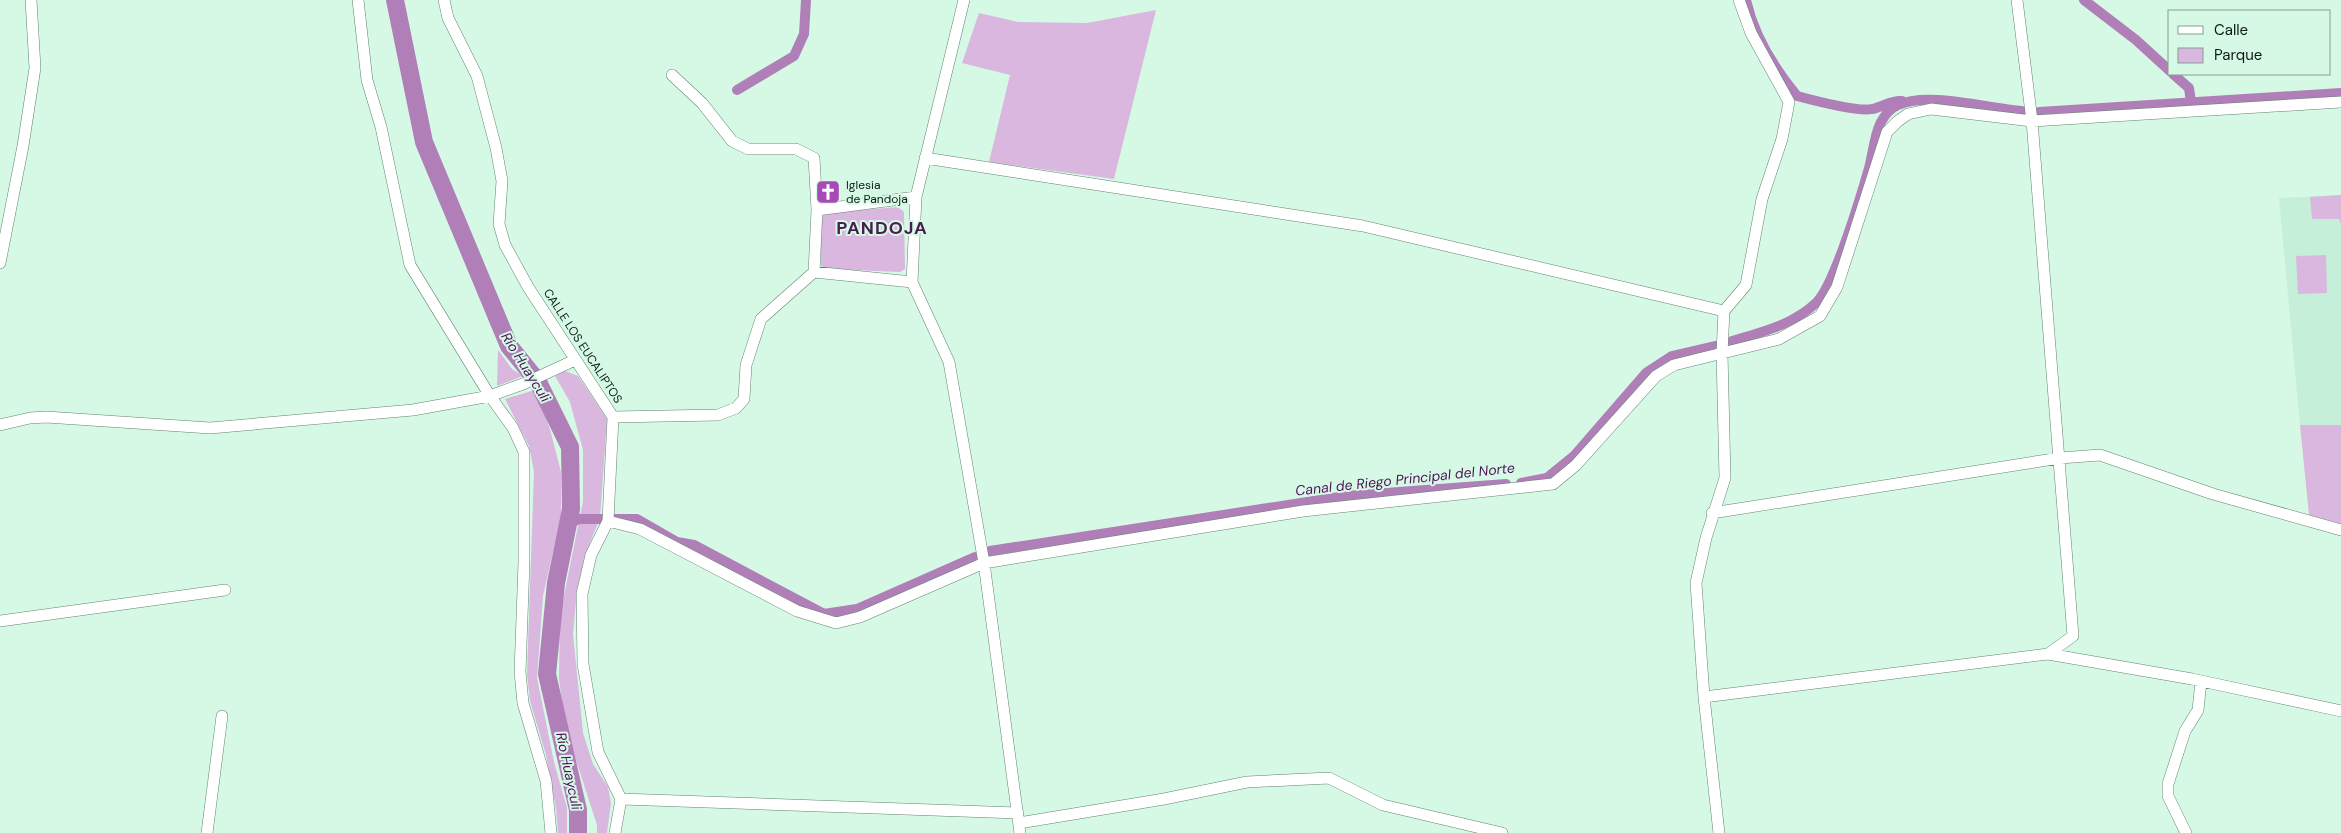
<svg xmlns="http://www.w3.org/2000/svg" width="2341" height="833" font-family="'DM Sans',sans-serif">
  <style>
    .built { fill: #c5efd8 }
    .green { fill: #d9b7de }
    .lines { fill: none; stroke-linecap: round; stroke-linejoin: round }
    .canal { stroke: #b07fb8; stroke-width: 10 }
    .river { stroke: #b07fb8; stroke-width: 18 }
    .minor-casing { stroke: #638372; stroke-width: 12 }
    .minor { stroke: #fff; stroke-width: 11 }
    .labels { text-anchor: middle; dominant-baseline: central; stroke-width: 4; stroke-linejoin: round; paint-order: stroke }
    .poi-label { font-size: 12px; fill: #0d1913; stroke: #d6f9e6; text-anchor: start }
    .street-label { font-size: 12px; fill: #0d1913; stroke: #d6f9e6 }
    .water-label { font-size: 14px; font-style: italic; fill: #4f1159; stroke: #d6f9e6 }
    .district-label { font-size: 18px; font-weight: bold; letter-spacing: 1px; fill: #491d50; stroke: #d6f9e6 }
  </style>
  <rect width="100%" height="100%" fill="#d6f9e6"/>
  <path class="built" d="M2341 195V425H2300L2279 198Z"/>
  <path class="green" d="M1156 10 1114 179 989 162 1010 75 962 63 979 13 1018 22 1087 23Z
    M2341 195V224L2339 219H2312L2310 197Z
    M898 207 904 212 905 269 900 272 828 269 821 266V222L824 213Z
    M2326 255 2327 293 2298 294 2296 256Z
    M498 350 512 369 523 376 497 386Z
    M565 371 578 376 607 419 600 518 589 545 577 589 573 634 583 733 593 764 608 787 611 803 607 833H597V825L565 726 559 679 560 616 583 501V450L570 402 555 376Z
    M535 390 550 429 561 472V516L543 596 537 678 554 762 567 808V833H558L556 809 546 755 530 701 527 674 534 472 529 446 505 399Z
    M2300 425H2341V524L2309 515Z"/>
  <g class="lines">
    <path class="canal" d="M1746 0C1754 36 1774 68 1797 96 1812 100 1859 112 1872 109 1883 107 1890 100 1902 101
      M2084 0 2136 40 2170 71
      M2173 74 2189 88 2191 102
      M737 90 794 56 804 34 806 0
      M2039 112 2341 93
      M1732 341C1762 332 1793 325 1817 302 1835 283 1861 196 1869 168 1873 154 1874 137 1880 124 1884 116 1891 108 1898 105 1928 91 1989 109 2022 111
      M1521 483 1547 478 1574 456 1646 373 1672 356 1715 346
      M568 524 579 519H637L677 542 694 545 824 614 857 609 975 557
      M990 551 1346 496 1506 484"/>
    <path class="river" d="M395 0 424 142 509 346 538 382 570 447 571 509 556 583 547 674 578 810V833"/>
    <defs>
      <path id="minor" d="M358 0 367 80 381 127 410 265 490 396 513 428 524 452V562L520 672 523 703 546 781 551 833
        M444 0 448 18 477 76 496 148 502 181 499 224 505 245 528 287 613 417 608 521 591 555 582 594 583 664 598 752 621 799 615 833
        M964 0 916 197 912 282 949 362 984 563 1020 833
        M2017 0 2032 121 2073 636 2048 654
        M672 75 702 103 732 141 748 149H796L814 158 817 210
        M925 158 1363 226 1724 311
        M0 263 23 146 35 68 31 0
        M912 282 814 272 817 210 916 197
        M613 417 718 415 736 408 744 399 746 365 761 319 814 272
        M0 425 30 418 46 417 210 428 413 410 490 396 523 384 575 360
        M1712 513 2060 458 2100 455 2213 494 2341 530
        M608 521 640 529 797 611 836 623 860 617 984 563 1303 511 1553 484 1576 465 1656 376 1674 365 1779 339 1820 316 1837 287 1887 132 1898 121 1908 114 1931 109 2032 121 2341 102
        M0 621 225 590
        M1704 697 2048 654 2192 679 2341 711
        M621 799 1018 813
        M1019 823 1164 799 1247 782 1329 778 1383 805 1502 833
        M207 833 222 716
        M1719 833 1704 697 1696 583 1706 538 1725 478 1722 353 1724 311 1746 285 1762 199 1782 139 1789 102 1751 33 1739 0
        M2186 833 2168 796V784L2185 731 2198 710 2201 681"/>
    </defs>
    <use href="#minor" class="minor-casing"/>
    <use href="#minor" class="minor"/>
  </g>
  <defs>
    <symbol id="church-square" viewBox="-11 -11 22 22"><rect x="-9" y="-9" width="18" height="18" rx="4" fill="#a64ab5" stroke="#d6f9e6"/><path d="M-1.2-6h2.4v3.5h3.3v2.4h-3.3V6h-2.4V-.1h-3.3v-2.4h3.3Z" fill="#fff"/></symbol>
  </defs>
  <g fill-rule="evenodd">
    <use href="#church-square" x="814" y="178" width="28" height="28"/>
  </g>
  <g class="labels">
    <g class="poi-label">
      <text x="846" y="185">Iglesia<tspan x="846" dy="14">de Pandoja</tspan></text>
    </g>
    <g class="street-label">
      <text transform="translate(583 346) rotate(57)">CALLE LOS EUCALIPTOS</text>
    </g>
    <g class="water-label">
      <text transform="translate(526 367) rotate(58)">Río Huayculi</text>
      <text transform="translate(1405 479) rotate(-6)">Canal de Riego Principal del Norte</text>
      <text transform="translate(569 771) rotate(78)">Río Huayculi</text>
    </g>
    <g class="district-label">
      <text x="882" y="228">PANDOJA</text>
    </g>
  </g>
  <rect x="2168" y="10" width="162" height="65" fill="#d6f9e6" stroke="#869f92"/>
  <rect x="2178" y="26" width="25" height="8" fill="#ffffff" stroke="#869f92"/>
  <text x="2214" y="35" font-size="15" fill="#0d1913">Calle</text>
  <rect x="2178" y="48" width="25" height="15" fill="#d9b7de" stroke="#869f92"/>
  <text x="2214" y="60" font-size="15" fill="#0d1913">Parque</text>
</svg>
